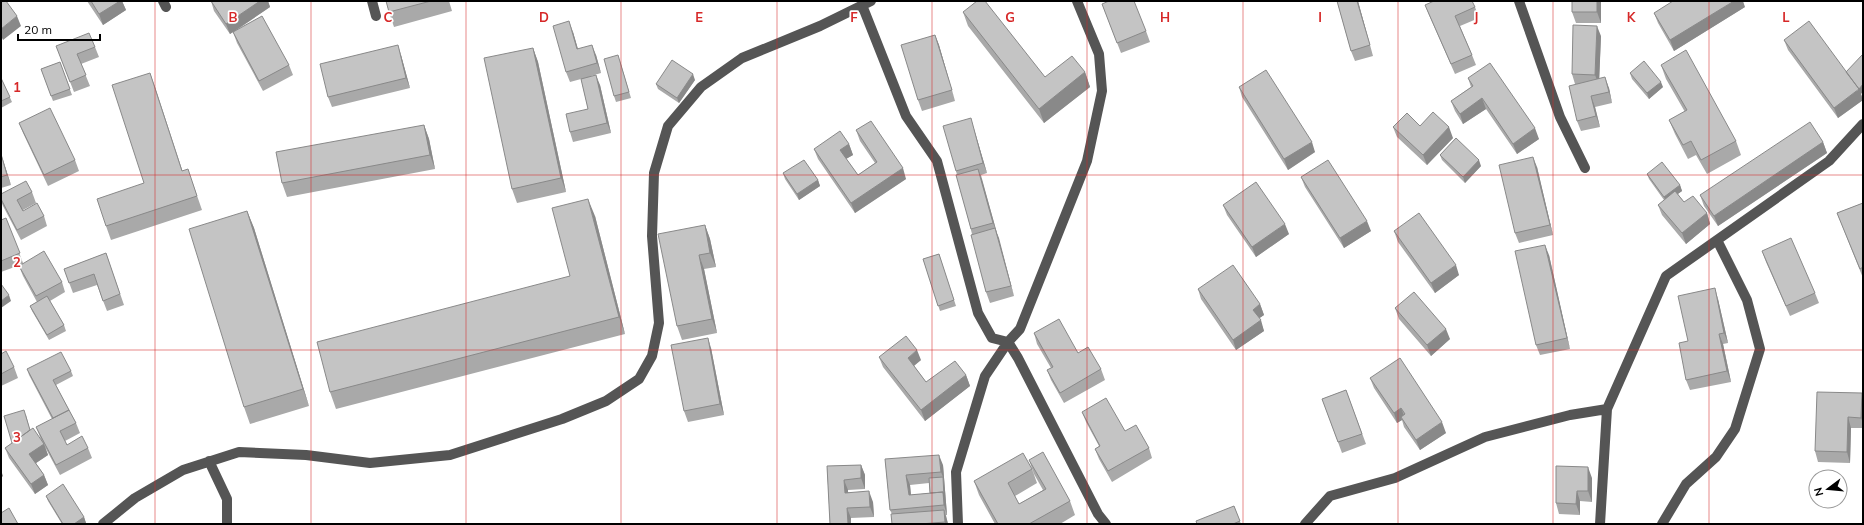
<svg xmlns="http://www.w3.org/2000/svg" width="1864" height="525" font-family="Mulish,sans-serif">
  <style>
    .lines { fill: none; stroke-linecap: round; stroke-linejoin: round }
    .minor { stroke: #555; stroke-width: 10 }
    .wall { fill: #a9a9a9; fill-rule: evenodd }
    .shaded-wall { fill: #898989 }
    .building { fill: #c4c4c4; stroke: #898989 }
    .grid { fill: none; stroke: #d62828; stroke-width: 1; stroke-opacity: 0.55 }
    .grid-label { font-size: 13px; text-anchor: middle; font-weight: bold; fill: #d62828; stroke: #fff; stroke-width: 3.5; stroke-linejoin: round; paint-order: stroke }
  </style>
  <rect width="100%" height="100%" fill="#fff"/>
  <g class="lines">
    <path class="minor" d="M163 1 166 7
      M372 1 376 16
      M1519 1 1560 117 1585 168
      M862 5 906 116 937 161 978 313 992 338 1008 342 1018 358 1098 514 1106 524
      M209 461 227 499V524
      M103 524 135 498 183 470 239 452 306 455 370 463 450 455 562 419 606 401 639 379 652 356 659 323 652 236 654 173 668 126 701 87 742 58 820 26 871 1
      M958 524 956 472 985 376 1008 342 1020 329 1087 161 1102 91 1099 54 1077 1
      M1305 524 1330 496 1395 478 1485 437 1570 415 1607 409
      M1600 524 1607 409 1666 276 1829 161 1863 124
      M1662 524 1686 484 1716 457 1735 429 1760 349 1747 300 1717 240"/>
  </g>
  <path class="wall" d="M87 1H122L126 10 103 25Z
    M211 1H268L270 7 234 32 289 65 293 75 263 91 237 43 233 32 230 34 214 11Z
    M386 1H449L452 11 394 27 389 12Z
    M1337 1H1358L1373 56 1355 61 1351 51Z
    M1572 1H1601V23H1576L1572 12Z
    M1102 4 1146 31 1150 42 1121 53Z
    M1425 5 1475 7 1479 18 1460 26 1472 55 1476 65 1455 74 1429 15Z
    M1745 7 1674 51 1658 23 1654 13Z
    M963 12 1045 77 1085 72 1090 87 1044 123 968 26Z
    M573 32 578 49 596 55 601 73 591 76 600 85 611 133 573 142 570 132 588 109 581 79 570 82 566 72Z
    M935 35 939 45 955 101 922 111 918 100Z
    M1601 36 1599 79 1609 88 1612 103 1595 107 1600 127 1581 131 1577 121V84H1575L1572 74Z
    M1784 40 1861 94 1863 100 1838 118 1788 50Z
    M56 46 95 47 99 57 81 64 90 86 74 92Z
    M533 48 538 62 566 192 517 203 512 189Z
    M401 55 410 88 332 107 328 97Z
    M620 61 631 98 616 102 614 96Z
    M60 62 72 95 53 101 41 69Z
    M1661 65 1736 141 1741 155 1707 174 1696 155 1688 159 1675 134 1669 120 1685 112 1666 79Z
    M150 73 182 171 193 184 202 210 111 240 106 226 144 183Z
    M1630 73 1663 87 1649 99 1632 79Z
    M1 78 12 102 1 108Z
    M1468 78 1539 139 1517 154 1486 109 1463 124 1455 111 1451 101 1471 87Z
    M695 80 679 103 658 89 656 84Z
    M1239 87 1315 152 1288 170 1242 97Z
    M19 123 75 160 79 171 48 186 23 133Z
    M424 125 429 139 435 169 287 197 282 183Z
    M1420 126 1453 138 1427 165 1397 137 1393 127Z
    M974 129 987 173 981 175 1014 296 990 303 986 292 972 234 956 171Z
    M856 130 906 179 855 213 818 159 814 149 849 144 853 155 846 159 858 175 875 163 860 141Z
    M1823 142 1827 153 1718 226 1704 206 1700 195Z
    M1 154 11 185 1 188Z
    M1440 155 1481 166 1465 183 1442 160Z
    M1537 167 1553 235 1519 243 1515 233Z
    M783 173 818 180 820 186 799 200 785 179Z
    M1647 174 1680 185 1682 191 1678 194 1684 202 1707 213 1710 224 1686 244 1662 215 1658 205 1664 200 1649 179Z
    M1301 177 1371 231 1344 248 1305 187Z
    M32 192 36 203 23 210V211L44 216 47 226 21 240 3 206 1 201V194Z
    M1863 203V278L1837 213Z
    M1223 205 1289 234 1256 257 1227 215Z
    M247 211 254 228 309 406 250 424 244 407Z
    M595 216 625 334 336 409 330 392 570 276Z
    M6 218 23 263 62 282 65 292 50 301 64 325 66 331 49 340 32 311 30 306 37 302 23 276 19 266 20 265 1 272V220Z
    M705 225 710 239 716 267 704 269 717 333 682 340 677 326Z
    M1394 231 1459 275 1435 293 1398 242Z
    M1762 251 1815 293 1819 303 1790 316 1766 262Z
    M106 253 124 305 107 311 97 285 73 293 64 269Z
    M939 254 956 306 940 311 923 259Z
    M1549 255 1570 349 1540 355 1536 345Z
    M1198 289 1260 304 1264 315 1259 318 1264 331 1236 350 1201 299Z
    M1718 299 1728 343 1723 344 1731 382 1690 390 1686 380 1688 341Z
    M1395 308 1450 339 1431 356 1399 319Z
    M1034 333 1078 353 1101 369 1105 380 1064 403 1051 380 1047 370 1051 368 1037 344Z
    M711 348 724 415 688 422 684 411Z
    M1 354 14 367 18 378 1 386Z
    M879 357 921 360 914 366 926 382 966 375 970 386 925 421 883 367Z
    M27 369 71 371 73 376 56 385 69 410 76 423 80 433 65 441 67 445 88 448 92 458 60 475 45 447 48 455 36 463 44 475 48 485 35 494 9 458 5 448 12 443 26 415 30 430 42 442 36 427 52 419 29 375Z
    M1370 378 1446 433 1420 450 1404 427 1402 420 1397 423 1374 388Z
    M1346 390 1366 444 1342 453 1322 399Z
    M1863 397V428H1851L1850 463 1818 462 1815 451Z
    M1082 412 1149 448 1152 458 1112 482 1099 459 1095 449 1099 446 1086 422Z
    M885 459 943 465 947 515H946L947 520 948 524H892V514L890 510ZM929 483 930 493 911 495 910 485Z
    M1029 460 1070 501 1075 515 1060 524H995L979 495 974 481 1032 469 1037 483 1015 496 1019 504 1043 490 1034 474Z
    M861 465 865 475V489L848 490V492L873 502 874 517 851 518V524H830L827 466Z
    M1592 478V502L1580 501V515L1559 514 1556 503Z
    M46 496 84 517 86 523 85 524H62L48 501Z
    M1234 506 1241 524H1197Z"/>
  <path class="shaded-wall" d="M120 1H122L126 10 103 25 99 14Z
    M260 1H268L270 7 230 34 226 24Z
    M1357 1H1358L1359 5 1373 56 1370 45Z
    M1597 1H1601V23L1597 12Z
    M1734 1H1743L1745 7 1674 51 1670 40Z
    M17 16 21 26 3 40 1 36V29Z
    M569 21 573 32 581 60 577 49Z
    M1597 26 1601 36 1599 85 1595 75Z
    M935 35 939 45 955 101 952 90Z
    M398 45 401 55 410 88 406 78Z
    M592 45 596 55 601 73 597 63Z
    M533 48 538 62 566 192 561 178Z
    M1085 72 1090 87 1044 123 1039 109Z
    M150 73 155 87 187 185 182 171Z
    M693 74 695 80 679 103 677 98Z
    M596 75 600 85 611 133 607 123Z
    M1605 77 1609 88 1612 103 1609 92Z
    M1661 82 1663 87 1649 99 1647 93Z
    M1863 84V92L1861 94 1863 100 1838 118 1834 108 1858 90Z
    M1591 96 1595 107 1600 127 1596 116Z
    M1482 98 1486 109 1463 124 1460 114Z
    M971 118 974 129 987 173 983 163Z
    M424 125 429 139 435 169 430 155Z
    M1449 127 1453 138 1427 165 1423 155Z
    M1535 128 1539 139 1517 154 1513 144Z
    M1312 142 1315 152 1288 170 1284 159Z
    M1823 142 1827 153 1718 226 1714 216Z
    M849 144 853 155 844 160 840 150Z
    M1 154 3 160 11 185 7 175Z
    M1533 157 1537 167 1553 235 1550 225Z
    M1479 160 1481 166 1465 183 1463 177Z
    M903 168 906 179 855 213 851 203Z
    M978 169 982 180 997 233 993 223Z
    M818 180 820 186 799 200 797 194Z
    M1680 185 1682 191 1666 202 1664 197Z
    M588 199 595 216 625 334 619 317Z
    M247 211 254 228 309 406 303 389Z
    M1707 213 1710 224 1686 244 1682 233Z
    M1367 221 1371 231 1344 248 1340 238Z
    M1285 224 1289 234 1256 257 1252 247Z
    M705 225 710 239 716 267 710 253Z
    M995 228 999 238 1014 296 1011 286Z
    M1545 245 1549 255 1570 349 1567 338Z
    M699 255 704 269 717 333 712 319Z
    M1456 265 1459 275 1435 293 1431 283Z
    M1715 288 1718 299 1728 343 1724 333Z
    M9 295 11 301 1 308V301Z
    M1260 304 1264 315 1257 320 1253 310Z
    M1261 320 1264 331 1236 350 1233 340Z
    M1446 329 1450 339 1431 356 1427 345Z
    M1719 334 1723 344 1731 382 1727 371Z
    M708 338 711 348 724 415 720 404Z
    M917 350 921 360 911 368 908 358Z
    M966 375 970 386 925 421 921 410Z
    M1862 393 1863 397V423L1861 418Z
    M1401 408 1405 418 1401 417 1402 420 1397 423 1394 413Z
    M1848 417 1851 428 1850 463 1847 452Z
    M1442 422 1446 433 1420 450 1416 440Z
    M44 444 48 455 33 465 29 454Z
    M939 455 943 465 947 515 944 505 943 477 941 472Z
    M861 465 865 475V489L861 478Z
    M1588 467 1592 478V502L1588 491Z
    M1 470 3 476 1 478Z
    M44 475 48 485 35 494 31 484Z
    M906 475 910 485 912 506 909 495Z
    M844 480 848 490V503L845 493Z
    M869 491 873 502 874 517 870 507Z
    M1577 491 1580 501V515L1576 504Z
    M847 508 851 518V524H848Z
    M944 510 947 520 948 524H945V522Z
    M84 517 86 523 85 524H74Z"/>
  <path class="building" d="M1 1H6L17 16 1 29Z
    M91 1H120L99 14Z
    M211 1H260L226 24Z
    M386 1H431L389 12Z
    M977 1H985L1045 77 1072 56 1085 72 1039 109 963 12Z
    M1109 1H1134L1146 31 1117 43 1102 4Z
    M1337 1H1357L1370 45 1351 51Z
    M1434 1H1472L1475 7 1455 16 1472 55 1451 64 1425 5Z
    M1572 1H1597V12H1572Z
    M1673 1H1734L1670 40 1654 13Z
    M262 16 289 65 259 81 233 32Z
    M569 21 577 49 592 45 597 63 566 72 553 26Z
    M1809 21 1859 89 1834 108 1784 40Z
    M1573 25 1597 26 1595 75 1572 74Z
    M89 33 95 47 77 54 86 75 70 82 56 46Z
    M935 35 952 90 918 100 901 45Z
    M398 45 406 78 328 97 320 64Z
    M533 48 561 178 512 189 484 58Z
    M1686 50 1736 141 1701 160 1691 141 1683 145 1669 120 1687 110 1661 65Z
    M1863 54V84L1859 89 1846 72Z
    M618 55 629 92 614 96 604 59Z
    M672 60 693 74 677 98 656 84Z
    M1644 61 1661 82 1647 93 1630 73Z
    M60 62 70 89 51 96 41 69Z
    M1490 63 1535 128 1513 144 1482 98 1460 114 1451 101 1473 86 1468 78Z
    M1266 70 1312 142 1284 159 1239 87Z
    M150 73 182 171 188 169 197 196 106 226 97 199 144 183 112 85Z
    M596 75 607 123 570 132 566 114 588 109 581 79Z
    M1605 77 1609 92 1591 96 1596 116 1577 121 1569 86Z
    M1 78 10 97 1 101Z
    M50 108 75 160 44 175 19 123Z
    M1433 112 1449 127 1423 155 1393 127 1407 113 1420 126Z
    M971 118 983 163 956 171 943 126Z
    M871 121 903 168 851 203 814 149 840 131 849 144 840 150 858 175 877 162 856 130Z
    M1810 122 1823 142 1714 216 1700 195Z
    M424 125 430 155 282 183 276 152Z
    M1456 138 1479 160 1463 177 1440 155Z
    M1 154 7 175 1 177Z
    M1533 157 1550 225 1515 233 1499 165Z
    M804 160 818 180 797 194 783 173Z
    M1328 160 1367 221 1340 238 1301 177Z
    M1662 162 1680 185 1664 197 1647 174Z
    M978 169 993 223 971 229 956 175Z
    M26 181 32 192 17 200 23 211 37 203 44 216 17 230 1 199V194Z
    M1256 182 1285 224 1252 247 1223 205Z
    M1675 191 1684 202 1693 196 1707 213 1682 233 1658 205Z
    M588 199 619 317 330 392 317 342 570 276 552 208Z
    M1863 203V267L1860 269 1837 213Z
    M247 211 303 389 244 407 189 229Z
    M1419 213 1456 265 1431 283 1394 231Z
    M6 218 20 253 1 261V220Z
    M705 225 710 253 699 255 712 319 677 326 658 234Z
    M995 228 1011 286 986 292 971 235Z
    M1791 238 1815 293 1786 306 1762 251Z
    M1545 245 1567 338 1536 345 1515 251Z
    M44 251 62 282 36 296 19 266Z
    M106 253 120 294 103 301 94 274 69 283 64 269Z
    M939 254 954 300 938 306 923 259Z
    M1233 265 1260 304 1253 310 1261 320 1233 340 1198 289Z
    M1 284 9 295 1 301Z
    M1715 288 1724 333 1719 334 1727 371 1686 380 1679 343 1688 341 1678 296Z
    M1414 292 1446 329 1427 345 1395 308Z
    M47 296 64 325 47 335 30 306Z
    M1059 319 1078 353 1088 347 1101 369 1060 393 1047 370 1053 367 1034 333Z
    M906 336 917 350 908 358 926 382 955 361 966 375 921 410 879 357Z
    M708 338 720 404 684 411 671 345Z
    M6 351 14 367 1 374V354Z
    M61 352 71 371 53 380 69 410 53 418 27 369Z
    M1400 358 1442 422 1416 440 1401 417 1405 414 1401 408 1394 413 1370 378Z
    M1346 390 1362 434 1338 442 1322 399Z
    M1817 392 1862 393 1861 418 1848 417 1847 452 1815 451Z
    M1106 398 1125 431 1136 425 1149 448 1108 471 1095 449 1100 446 1082 412Z
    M24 410 30 430 12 443 4 416Z
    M69 410 76 423 60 431 67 445 82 436 88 448 56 465 36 427Z
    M33 428 44 444 29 454 44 475 31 484 5 448Z
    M1043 452 1070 501 1029 524H998L974 481 1023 453 1032 469 1008 483 1019 504 1046 489 1029 460Z
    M939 455 941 472 906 475 909 495 943 492 944 505 890 510 885 459Z
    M861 465V478L844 480 845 493 869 491 870 507 847 508 848 524H830L827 466Z
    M1556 466 1588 467V491H1577L1576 504 1556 503Z
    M943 477 944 497 943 492 930 493 929 478Z
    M63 484 84 517 74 524H63L46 496Z
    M1234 506 1240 521 1233 524H1197L1196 521Z
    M9 508 18 524H1V513Z
    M944 510 945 522 920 524H892L891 514Z"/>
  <path class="grid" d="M155 1V524M311 1V524M466 1V524M621 1V524M777 1V524M932 1V524M1087 1V524M1243 1V524M1398 1V524M1553 1V524M1709 1V524M1 175H1863M1 350H1863"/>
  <g class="grid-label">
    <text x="233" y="22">B</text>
    <text x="388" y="22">C</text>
    <text x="544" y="22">D</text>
    <text x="699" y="22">E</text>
    <text x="854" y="22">F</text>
    <text x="1010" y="22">G</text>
    <text x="1165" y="22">H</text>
    <text x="1320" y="22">I</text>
    <text x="1476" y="22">J</text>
    <text x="1631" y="22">K</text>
    <text x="1786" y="22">L</text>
    <text x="17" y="92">1</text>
    <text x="17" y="267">2</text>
    <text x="17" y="442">3</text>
  </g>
  <rect width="1864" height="525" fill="none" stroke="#000000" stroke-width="4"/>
  <g transform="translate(1828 489) rotate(254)"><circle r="19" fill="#ffffff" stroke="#999999"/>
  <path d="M0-3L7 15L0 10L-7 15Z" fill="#000000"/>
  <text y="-6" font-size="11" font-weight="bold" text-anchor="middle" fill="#000000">N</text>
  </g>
  <path d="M18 34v6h82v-6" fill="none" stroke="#000000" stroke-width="2"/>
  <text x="24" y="34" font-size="12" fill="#000000" stroke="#ffffff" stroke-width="3" paint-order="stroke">20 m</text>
</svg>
